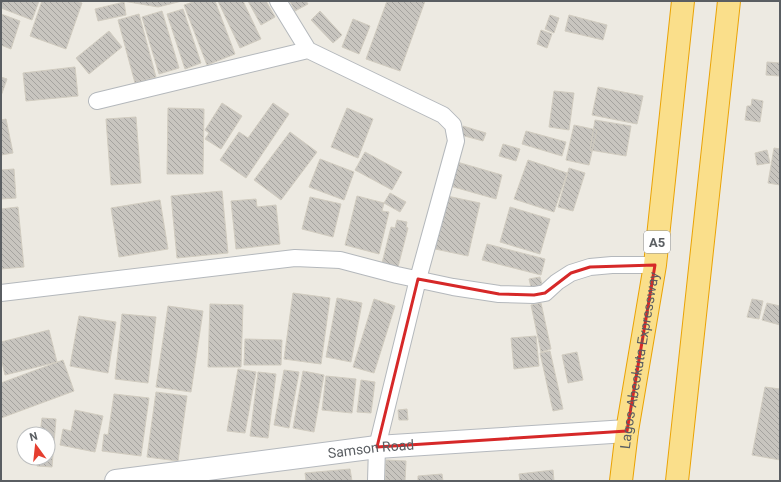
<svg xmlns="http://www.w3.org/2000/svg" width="781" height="482" font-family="Roboto,sans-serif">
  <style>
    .building { fill: url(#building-back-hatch); stroke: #d1ccc0 }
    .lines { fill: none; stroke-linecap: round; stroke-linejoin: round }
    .street-casing { stroke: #b4b8bc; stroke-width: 18 }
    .secondary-casing { stroke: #b5b9be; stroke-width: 24 }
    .highway-casing { stroke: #eaa305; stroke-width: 24 }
    .street { stroke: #fff; stroke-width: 16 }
    .secondary { stroke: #fff; stroke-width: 22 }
    .highway { stroke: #fadf8b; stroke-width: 22 }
    .marked { fill: none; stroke: #d62828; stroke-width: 3; stroke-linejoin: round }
    .labels { text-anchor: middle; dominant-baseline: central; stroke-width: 4; stroke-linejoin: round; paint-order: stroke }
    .shield { fill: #fff; stroke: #8c8e91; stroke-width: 1 }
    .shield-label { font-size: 13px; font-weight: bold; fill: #5a5e62 }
    .street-label { font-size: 14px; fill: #5a5e62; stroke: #fff }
  </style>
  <defs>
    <pattern id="building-back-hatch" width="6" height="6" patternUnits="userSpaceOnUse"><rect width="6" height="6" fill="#c8c5bf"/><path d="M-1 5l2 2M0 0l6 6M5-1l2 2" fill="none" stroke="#a5a39f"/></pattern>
  </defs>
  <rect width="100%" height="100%" fill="#edeae2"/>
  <path class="building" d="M1 1H39L32 20 1 8Z
    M42 1H75L82 3 66 49 30 36Z
    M123 1H182L158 7Z
    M196 1H215L235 54 207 65 184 5Z
    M218 1H243L261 39 240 48Z
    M248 1H266L275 17 261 25Z
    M290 1H306L308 4 295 11Z
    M387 1H425L400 71 366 59Z
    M124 2 126 15 98 21 95 9Z
    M183 9 201 63 185 69 167 14Z
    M162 11 179 68 159 74 142 17Z
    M320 11 342 35 333 43 311 20Z
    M1 14 20 21 11 49 1 45Z
    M139 14 156 77 135 83 118 20Z
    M550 15 559 18 554 33 545 29Z
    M569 15 607 25 603 40 565 31Z
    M353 19 370 26 359 54 342 47Z
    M541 30 552 34 547 48 537 44Z
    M109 31 122 47 89 74 76 58Z
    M767 62 780 63V76L766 75Z
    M75 67 78 96 26 101 23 73Z
    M1 77 7 79 1 96Z
    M598 87 643 96 637 124 592 115Z
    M554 91 574 93 569 130 549 127Z
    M752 99 763 101 760 122 745 120 747 106H751Z
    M222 103 242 116 221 149 205 139 209 133 205 130Z
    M273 103 289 114 246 178 220 160 239 132 248 138Z
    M168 108 204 109 203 174H167Z
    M347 108 373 119 358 158 331 147Z
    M136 117 141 183 111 185 106 119Z
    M6 119 13 153 1 155V120Z
    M595 120 631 126 626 156 590 150Z
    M574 125 597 130 589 165 566 160Z
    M463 126 486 133 483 141 461 135Z
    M526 131 566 142 562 156 522 144Z
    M290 132 317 152 281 200 254 180Z
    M503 144 520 149 516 161 499 156Z
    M774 148 780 149V185L768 183Z
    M767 150 770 163 757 165 755 153Z
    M365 152 402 172 392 190 355 170Z
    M320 159 354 172 344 200 309 187Z
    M528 160 567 173 554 212 514 199Z
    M457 162 502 175 496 199 450 186Z
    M569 168 585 173 573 211 558 207Z
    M14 169 16 198 1 199V170Z
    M222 191 228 253 177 258 171 196Z
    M390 193 406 202 400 212 384 203Z
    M357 196 384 203 382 211 389 212 379 254 345 245Z
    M447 196 480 203 468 256 435 249Z
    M310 197 341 204 333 237 302 229Z
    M256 199 257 207 276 205 280 244 236 249 231 201Z
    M160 200 168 249 119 257 111 208Z
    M18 207 24 267 1 269V209Z
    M510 207 550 219 540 254 500 242Z
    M397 220 407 222 406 227 408 228 398 267 382 263 391 227 395 228Z
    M487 244 545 259 541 275 482 260Z
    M540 277 544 292 533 295 529 279Z
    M293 293 330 298 321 364 284 359Z
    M337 298 362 303 351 362 326 357Z
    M374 299 395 306 374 373 353 367Z
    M752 299 763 301 759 319 747 317Z
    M541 303 551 349 541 352 531 305Z
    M767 303 780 306V325L762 320Z
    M210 304 243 305 241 367H208Z
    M168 306 203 311 191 392 156 387Z
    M122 314 156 317 148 383 115 379Z
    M79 316 116 322 108 373 70 366Z
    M49 330 57 362 5 375 1 358V342Z
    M536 336 539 366 514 369 511 338Z
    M245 339 282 340 281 365H244Z
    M550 351 563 409 553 411 540 353Z
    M577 352 583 380 568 383 562 355Z
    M63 360 74 391 1 418V383Z
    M238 369 256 372 245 433 227 431Z
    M284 370 299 372 289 428 274 425Z
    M303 371 324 375 314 432 293 428Z
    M258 372 276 374 268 438 250 436Z
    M326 376 356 379 352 413 322 410Z
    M361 380 375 382 371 413 357 412Z
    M765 387 780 389V460L752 455Z
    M156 392 187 396 178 461 147 457Z
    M114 394 149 398 141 456 102 451 104 434 108 435Z
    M407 409 408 420H399L398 410Z
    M75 410 103 416 95 452 60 445 63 429 71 431Z
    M42 418 56 419 52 467 37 466 38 458H48V434H40Z
    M386 460 406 461 405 481 385 480Z
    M350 469 352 481H302H306L305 473Z
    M553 470 554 481H520L519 474Z
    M442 474 443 481H418V476Z"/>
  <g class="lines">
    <defs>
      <path id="street" d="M278 1 308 50 443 115 453 125 456 141 418 279 377 447 376 481
        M97 101 308 50
        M1 293 295 258 340 260 397 275 453 287 499 294 534 295 545 293 557 282 571 273 590 267 612 265H655"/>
      <g id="secondary">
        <path id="s1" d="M116 481 377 447 627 431"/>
      </g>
      <g id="highway">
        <path id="s2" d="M621 481 627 431 655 265 683 1"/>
        <path d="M677 481 729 1"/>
      </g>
    </defs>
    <use href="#street" class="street-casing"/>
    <use href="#secondary" class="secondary-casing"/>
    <use href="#highway" class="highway-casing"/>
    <use href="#street" class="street"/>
    <use href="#secondary" class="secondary"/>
    <use href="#highway" class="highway"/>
  </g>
  <path class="marked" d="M655 265 627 431 377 447 418 279 499 294 534 295 545 293 571 273 590 267Z"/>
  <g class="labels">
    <rect class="shield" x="644" y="231" width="26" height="22" rx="3"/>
    <g class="shield-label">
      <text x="657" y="242">A5</text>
    </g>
    <g class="street-label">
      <text stroke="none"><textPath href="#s2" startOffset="122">Lagos-Abeokuta Expressway</textPath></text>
      <text stroke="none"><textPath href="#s1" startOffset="257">Samson Road</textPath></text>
    </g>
  </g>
  <rect width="781" height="482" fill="none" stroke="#5a5e62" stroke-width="4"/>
  <g transform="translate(36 446) rotate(345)"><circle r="19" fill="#ffffff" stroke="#bdbfc0"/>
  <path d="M0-3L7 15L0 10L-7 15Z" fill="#e53e2f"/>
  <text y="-6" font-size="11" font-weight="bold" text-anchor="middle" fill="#5a5e62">N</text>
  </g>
</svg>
